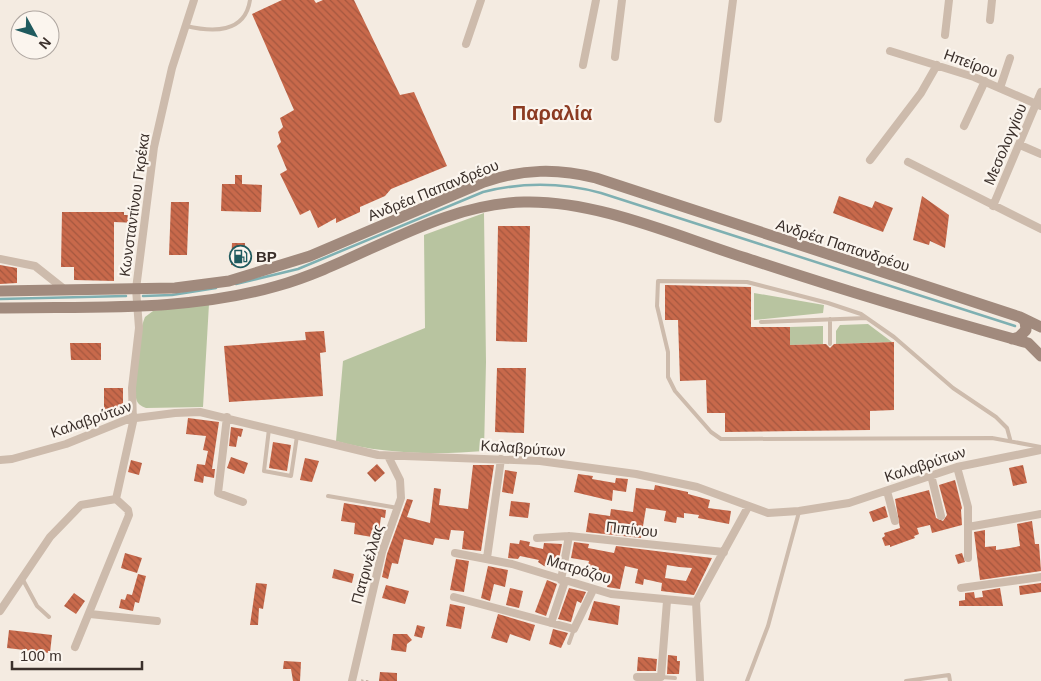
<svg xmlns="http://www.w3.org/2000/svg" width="1041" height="681" font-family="Helvetica,sans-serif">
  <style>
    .green { fill: #b8c4a0 }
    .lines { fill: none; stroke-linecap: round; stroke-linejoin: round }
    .stream { stroke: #7fb0b2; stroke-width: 2.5 }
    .building { fill: url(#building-back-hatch); fill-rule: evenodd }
    .path { stroke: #b9a596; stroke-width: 1; stroke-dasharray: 2.5 2.5; stroke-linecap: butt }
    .service { stroke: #cdbbac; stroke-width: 4 }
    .minor { stroke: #cdbbac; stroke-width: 8 }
    .secondary { stroke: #a18a7d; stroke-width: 11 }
    .labels { text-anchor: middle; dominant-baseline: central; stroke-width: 4.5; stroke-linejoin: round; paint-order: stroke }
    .street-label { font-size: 15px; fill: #3b302b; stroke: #fbf5ee }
    .poi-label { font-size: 15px; font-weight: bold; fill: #3b302b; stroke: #fbf5ee; text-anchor: start }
    .district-label { font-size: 20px; font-weight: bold; fill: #8c3b22; stroke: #fbf5ee }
  </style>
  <defs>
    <pattern id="building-back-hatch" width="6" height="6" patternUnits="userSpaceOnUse" patternTransform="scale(1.25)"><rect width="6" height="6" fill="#c8694b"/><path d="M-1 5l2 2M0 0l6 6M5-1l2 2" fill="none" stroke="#a4573f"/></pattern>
  </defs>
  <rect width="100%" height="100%" fill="#f4ebe1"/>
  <path class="green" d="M484 213 486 362 484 451C438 455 380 454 336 441L343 361 425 328 424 235Z
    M754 293 824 305 823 313 754 320Z
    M209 304 203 407 146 408C141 406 137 404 136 398 131 383 139 331 145 317L153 311Z
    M868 324 892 342 836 344V331L840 325Z
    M823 326V344L790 345V327Z"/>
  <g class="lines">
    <path class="stream" d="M236 284 298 269 483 192C523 182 560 182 601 193L1015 326
      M143 296 172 295 216 288
      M0 299 126 296"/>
  </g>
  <path class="building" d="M282 0H314L316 3 323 0H354L400 95 414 92 447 166 391 189 385 196 360 207V212L336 223V218L318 228 310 210 300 215 280 174 287 170 277 146 281 142 278 132 283 127 280 118 294 110 252 14Z
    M235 175H242V184L262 185 261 212 221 211 222 184H235Z
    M839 196 872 208 875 201 893 208 883 232 833 213Z
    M922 196 949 215 945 248 930 241 929 245 913 240Z
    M171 202H189L187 255H169Z
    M62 212H124V215H137V223L114 222V281L74 280V267H61Z
    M498 226H530L527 342 496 341Z
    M232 243H245L244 266 231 265Z
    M0 265 17 268V283L0 284Z
    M665 285 751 287V327H790V345L826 344 830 348 834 344 894 342V410L870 411V430L725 432V413H707L706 380 680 381 678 320H665Z
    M324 331 326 352 320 353 323 396 229 402 224 346 306 340 305 332Z
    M70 343H101V360H71Z
    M497 368H526L524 433 495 432Z
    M104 388H123V411H104Z
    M188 418 219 422 212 469H215L214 478 204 476 203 483 194 481 197 464 205 465 208 451 203 450 206 436 186 434Z
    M231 427 243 429 241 437 238 436 236 447 229 446Z
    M273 442 291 445 287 471 269 468Z
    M231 457 248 463 244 474 227 468Z
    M305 458 319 461 312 482 300 480Z
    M131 460 142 463 139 475 128 472Z
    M377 464 385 473 375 482 367 473Z
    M473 465H494L481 551 462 549 464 531 451 530 449 540 435 538 433 545 404 539 398 564 392 563 388 579 382 577 387 554 407 499 413 500 407 517 430 523 434 488 441 489 439 505 468 509Z
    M1023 465 1027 483 1013 486 1009 468Z
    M505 470 517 472 513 494 502 492Z
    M578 474 593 476 592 479 615 483 616 478 628 479 626 492 613 490 612 501 574 492Z
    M955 480 962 508 961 510 962 525 932 533 930 525 917 528 919 534 914 536 915 538 890 547V545L885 546 882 538 885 536 884 533 900 528 895 499 929 490 936 518 943 521 947 515 939 485Z
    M655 485 688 492V494L710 500 708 508 731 511 729 524 698 518 699 515 684 513V518L677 517 676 523 664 521 666 511 646 508 641 538 586 532 589 513 610 516 611 509 633 512 636 488 654 490Z
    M511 501 530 503 528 518 509 516Z
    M344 503 386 510 385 518 381 517 378 538 354 534 355 523 341 521Z
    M885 506 888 517 873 522 869 512Z
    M1032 521 1035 544H1039L1041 571 980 580 974 532 985 530V547L996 546V550L1010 548 1020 546 1017 524Z
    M520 540 530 542 529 546 543 549 544 543 562 544 557 569 544 566 538 562 539 560 520 556 518 559 508 558 510 543 519 544Z
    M574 542 589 544 588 548 614 553 616 546 712 558 694 595 661 591 662 583 644 579 643 585 635 583 638 569 625 566 620 589 607 587 608 582 585 577 589 561 571 558ZM667 565 679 567 692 568 686 581 665 578Z
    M125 553 142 558 137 573 121 568Z
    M962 553 965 562 958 564 955 555Z
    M456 559 469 561 464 592 450 590Z
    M488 566 508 570 505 587 494 584 490 601 481 598Z
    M334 569 354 574 352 583 332 578Z
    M138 574 146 576 139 603 135 602 133 611 119 608 121 599 125 600 127 594 132 595Z
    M547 580 557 584 546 616 535 612Z
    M256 583 267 584 263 609 259 608 258 625H250Z
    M1041 583V592L1020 595 1019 586Z
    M386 585 409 591 405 604 382 598Z
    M510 588 523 591 519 608 506 605Z
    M569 588 586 592 581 603 577 601 571 622 558 619Z
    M1000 588 1003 606H959V601L965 600V593L974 592 975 598 983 597 982 591Z
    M74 593 85 601 76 614 64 606Z
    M594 601 620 606 618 625 588 620Z
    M450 604 465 607 461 629 446 626Z
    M498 614 535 625 530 641 510 634 507 643 491 638Z
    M417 625 425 627 422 638 414 636Z
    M553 629 568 633 561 648 549 644Z
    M9 630 52 635 50 653 7 648Z
    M393 634H407L412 640 407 644 406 652 391 650Z
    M668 655 677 656V661H680L679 674H667Z
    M638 657 657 659 656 671H637Z
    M284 661 301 662 300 681H293L291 669H283Z
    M380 672 397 673V681H379Z"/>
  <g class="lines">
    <path class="path" d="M361 680 369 681"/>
    <path class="service" d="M186 26C212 32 245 34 250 0
      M830 319V344
      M761 322 866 318
      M269 429 264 471 291 476 297 436
      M1010 439 1007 428 996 417 953 388 894 337 861 314 828 303 747 282 658 281 657 306 668 352V377L675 391 711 432 721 439H731L992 438 1041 447
      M328 496 398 508
      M22 578 37 606 49 617
      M569 643 574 629
      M661 677 675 678
      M747 681 768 626 799 512
      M906 681 949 675 950 681"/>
    <path class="minor" d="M990 20 992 0
      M945 35 949 0
      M466 44 481 0
      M890 51 974 77 1041 106
      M615 57 622 0
      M583 65 596 0
      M1000 88 1010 58
      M718 119 733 0
      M964 126 985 81
      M1020 145 1041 154
      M870 160 921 93 937 65
      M908 162 1041 229
      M993 206 1041 92
      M0 259 35 266 64 289
      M227 417 218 493 243 502
      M0 460 12 459 66 444 128 419 175 413 200 412 378 455 540 461 636 474 697 487 768 513 799 511 849 503 957 467 1041 450
      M957 467 968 507V558
      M931 475 941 516
      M887 491 895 521
      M968 527 1041 514
      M537 538 569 536 724 552
      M455 553 512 564 611 594 696 602
      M487 558 501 459
      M561 580 569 536
      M961 588 1041 577
      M454 597 574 629 593 590
      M0 611 50 537 81 505 116 499 133 422 132 388 139 328 136 289 154 147 172 68 194 0
      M90 614 157 621
      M551 623 565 581
      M75 647 129 515 128 510 116 499
      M637 677H661L667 601
      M352 681 382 552 401 498 400 480 388 456
      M700 681 696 602 748 507"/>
    <path class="secondary" d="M0 291 175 288 229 281 310 256 484 182C523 169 557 168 596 178L1020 317 1041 327
      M0 308C93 306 187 312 277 286 359 263 436 204 524 202 597 200 676 236 746 258 839 289 933 317 1028 343L1041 356
      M1012 339 1019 337 1026 330 1025 321 1020 317"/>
  </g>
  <defs>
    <symbol id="fuel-ring" viewBox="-11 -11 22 22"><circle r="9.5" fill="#fbf5ee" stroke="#1f5a5e" stroke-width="1.5"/><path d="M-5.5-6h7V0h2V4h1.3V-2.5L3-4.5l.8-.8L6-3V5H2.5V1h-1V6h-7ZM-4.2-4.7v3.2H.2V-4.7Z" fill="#1f5a5e"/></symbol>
  </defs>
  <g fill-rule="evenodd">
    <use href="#fuel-ring" x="228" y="244" width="25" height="25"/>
  </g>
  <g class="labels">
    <g class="street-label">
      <text transform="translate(971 63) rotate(20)">Ηπείρου</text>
      <text transform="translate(1005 144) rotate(-67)">Μεσολογγίου</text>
      <text transform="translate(433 190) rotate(-22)">Ανδρέα Παπανδρέου</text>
      <text transform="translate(134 205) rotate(-82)">Κωνσταντίνου Γκρέκα</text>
      <text transform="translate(843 245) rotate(18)">Ανδρέα Παπανδρέου</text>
      <text transform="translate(91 419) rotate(-19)">Καλαβρύτων</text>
      <text transform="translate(523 448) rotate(4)">Καλαβρύτων</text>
      <text transform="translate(925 464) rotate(-18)">Καλαβρύτων</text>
      <text transform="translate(632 529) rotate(6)">Πιπίνου</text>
      <text transform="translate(367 564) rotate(-74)">Πατρινέλλας</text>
      <text transform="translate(579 569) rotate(17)">Ματρόζου</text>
    </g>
    <g class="poi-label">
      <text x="256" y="256">BP</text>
    </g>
    <g class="district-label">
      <text x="552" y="113">Παραλία</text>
    </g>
  </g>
  <g transform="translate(35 35) rotate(130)"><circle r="24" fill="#fbf5ee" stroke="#aea6a0"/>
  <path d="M0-4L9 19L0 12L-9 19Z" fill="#1f5a5e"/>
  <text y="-8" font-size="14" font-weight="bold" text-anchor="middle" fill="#3b302b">N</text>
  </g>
  <path d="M12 661v8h130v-8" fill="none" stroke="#3b302b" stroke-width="2.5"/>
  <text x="20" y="661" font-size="15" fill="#3b302b" stroke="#fbf5ee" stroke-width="4" paint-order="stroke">100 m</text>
</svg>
